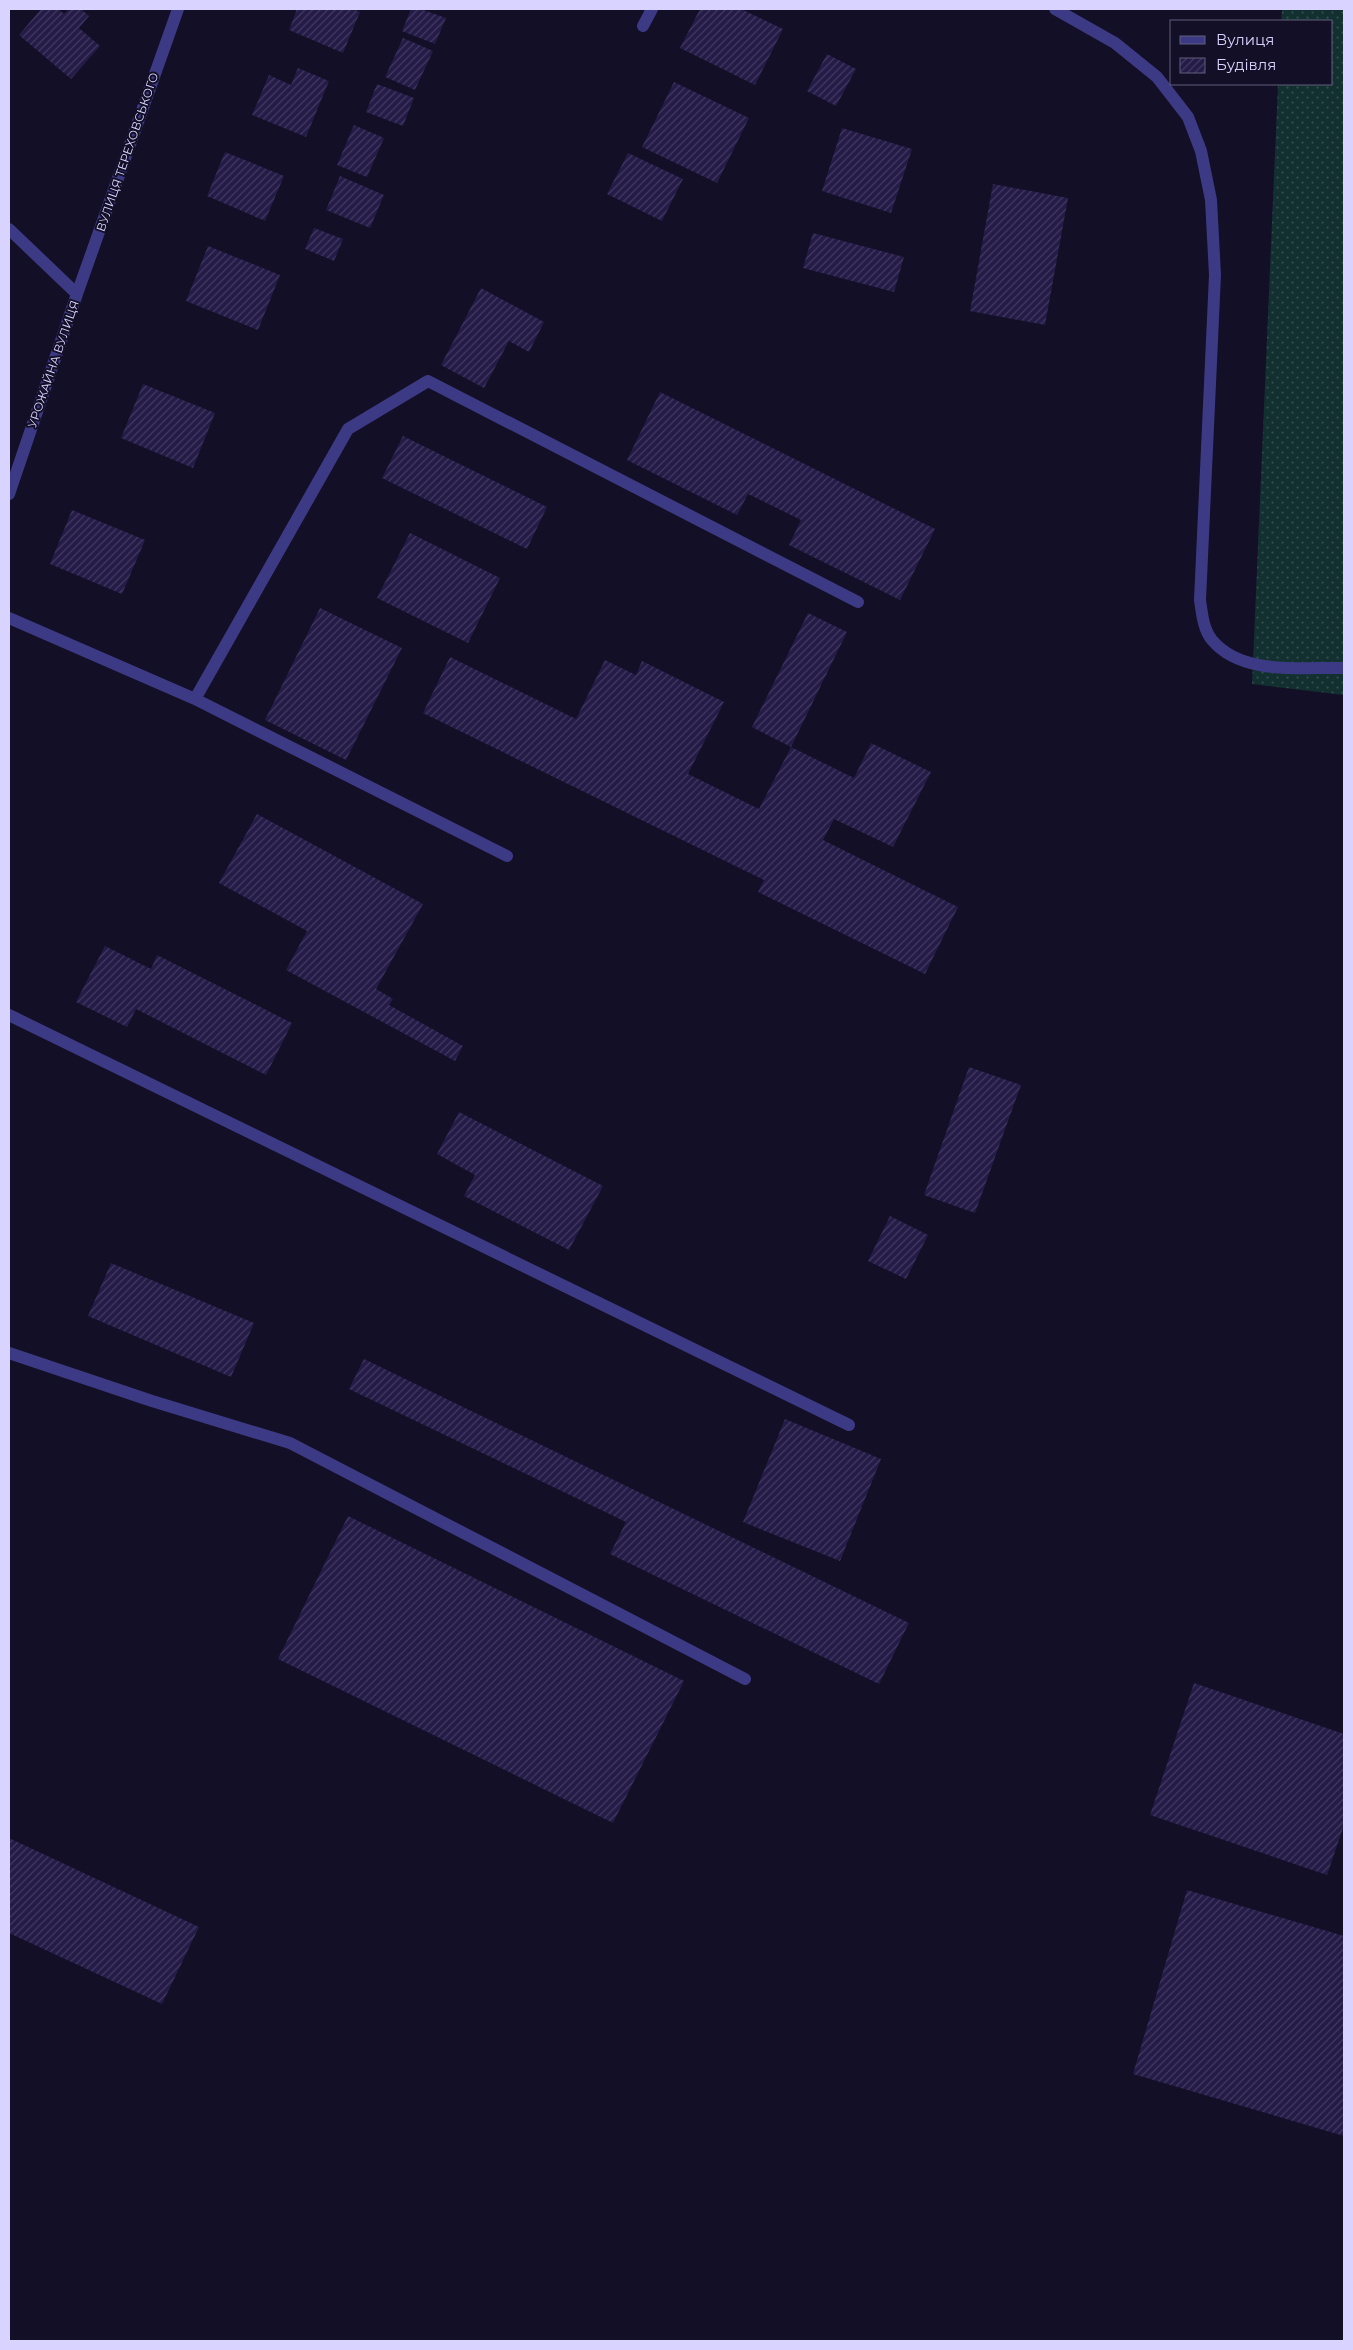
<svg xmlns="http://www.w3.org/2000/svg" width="1353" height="2350" font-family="Montserrat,sans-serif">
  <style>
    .garden { fill: url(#garden-dots) }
    .building { fill: url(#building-hatch) }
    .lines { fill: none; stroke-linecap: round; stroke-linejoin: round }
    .service { stroke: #3d3a85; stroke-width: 12 }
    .minor { stroke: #3d3a85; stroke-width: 12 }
    .labels { text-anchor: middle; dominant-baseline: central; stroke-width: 4; stroke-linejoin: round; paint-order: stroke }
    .street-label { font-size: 12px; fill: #d9d4ff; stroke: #130f26 }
  </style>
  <defs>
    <pattern id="garden-dots" width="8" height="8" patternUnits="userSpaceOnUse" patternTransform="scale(1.25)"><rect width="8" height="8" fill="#12302f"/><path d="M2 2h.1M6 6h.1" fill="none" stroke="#344d4e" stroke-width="1.8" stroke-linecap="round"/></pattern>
    <pattern id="building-hatch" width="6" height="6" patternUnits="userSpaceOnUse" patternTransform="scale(1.25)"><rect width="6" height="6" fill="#241b47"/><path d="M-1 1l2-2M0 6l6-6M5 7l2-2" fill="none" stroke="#433b63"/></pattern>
  </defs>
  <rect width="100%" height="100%" fill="#130f26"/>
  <path class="garden" d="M1282 9H1344V695L1252 684 1278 84H1332V21H1281Z"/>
  <path class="building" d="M41 9H58L64 14 69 9H81L89 16 79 28 100 46 71 79 19 35Z
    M297 9H353L360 12 343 53 289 30Z
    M411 9H420L446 18 435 44 402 31Z
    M700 9H741L783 29 755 85 680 48Z
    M403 38 433 51 415 90 385 77Z
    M827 54 856 69 836 106 807 91Z
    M298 68 329 81 306 137 252 115 269 75 291 85Z
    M674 82 749 118 717 183 642 147Z
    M377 84 414 98 403 126 366 112Z
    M354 125 384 138 367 177 337 165Z
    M842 128 912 149 891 213 822 191Z
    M225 152 284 176 265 221 207 196Z
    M628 153 683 179 662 221 607 194Z
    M340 176 384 195 370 228 326 210Z
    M993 184 1068 198 1045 325 970 311Z
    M314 228 343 239 334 261 305 249Z
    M813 233 904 257 894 292 803 268Z
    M208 246 280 275 258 330 186 301Z
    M481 288 544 322 529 352 509 341 484 388 441 365Z
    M143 384 215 413 193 468 121 438Z
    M660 392 935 529 900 600 789 545 801 520 748 494 737 515 627 460Z
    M403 436 547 507 527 549 382 478Z
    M72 510 145 540 122 594 50 564Z
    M410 533 500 578 468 643 377 598Z
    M320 608 402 648 346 760 265 720Z
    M808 613 847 632 791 747 752 727Z
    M450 657 576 719 605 660 636 675 642 661 724 702 688 774 759 809 791 747 854 778 871 743 931 772 893 847 834 819 823 840 958 907 925 974 758 892 764 880 423 713Z
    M257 814 423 904 376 989 393 999 389 1005 463 1046 455 1061 286 970 307 931 219 883Z
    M105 946 151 969 157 955 292 1023 266 1075 136 1009 127 1027 76 1002Z
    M969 1067 1021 1085 975 1213 924 1195Z
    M459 1112 603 1186 569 1250 464 1196 475 1175 437 1154Z
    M890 1216 928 1235 906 1279 868 1261Z
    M111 1263 254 1323 231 1377 88 1316Z
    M364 1359 909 1623 879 1684 610 1554 626 1522 349 1389Z
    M785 1419 881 1459 840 1561 743 1522Z
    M348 1516 684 1681 613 1823 278 1659Z
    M1194 1683 1344 1734V1825L1327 1875 1150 1815Z
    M9 1838 199 1927 162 2004 9 1933Z
    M1187 1890 1344 1936V2136L1133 2074Z"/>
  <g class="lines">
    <path class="service" d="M643 26 652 9
      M9 618 195 699 507 856
      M195 699 348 429 428 381 858 602
      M9 1015 849 1425
      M9 1353 152 1401 290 1443 745 1679"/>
    <path class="minor" d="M1055 9 1115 43 1157 77 1188 117 1201 151 1211 200 1215 275 1200 600C1202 613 1203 629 1212 640 1242 676 1302 667 1344 668
      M9 229 77 294 9 494
      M77 294 178 9"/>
  </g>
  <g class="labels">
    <g class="street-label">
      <text transform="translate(127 152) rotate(-71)">ВУЛИЦЯ ТЕРЕХОВСЬКОГО</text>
      <text transform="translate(53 364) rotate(-71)">УРОЖАЙНА ВУЛИЦЯ</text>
    </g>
  </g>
  <rect width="1353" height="2350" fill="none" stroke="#d9d4ff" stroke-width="20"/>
  <rect x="1170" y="20" width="162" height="65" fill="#130f26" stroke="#625e7d"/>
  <rect x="1180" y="36" width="25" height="8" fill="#3d3a85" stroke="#625e7d"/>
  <text x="1216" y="45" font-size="15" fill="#d9d4ff">Вулиця</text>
  <rect x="1180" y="58" width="25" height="15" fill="url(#building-hatch)" stroke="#625e7d"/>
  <text x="1216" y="70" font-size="15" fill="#d9d4ff">Будівля</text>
</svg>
